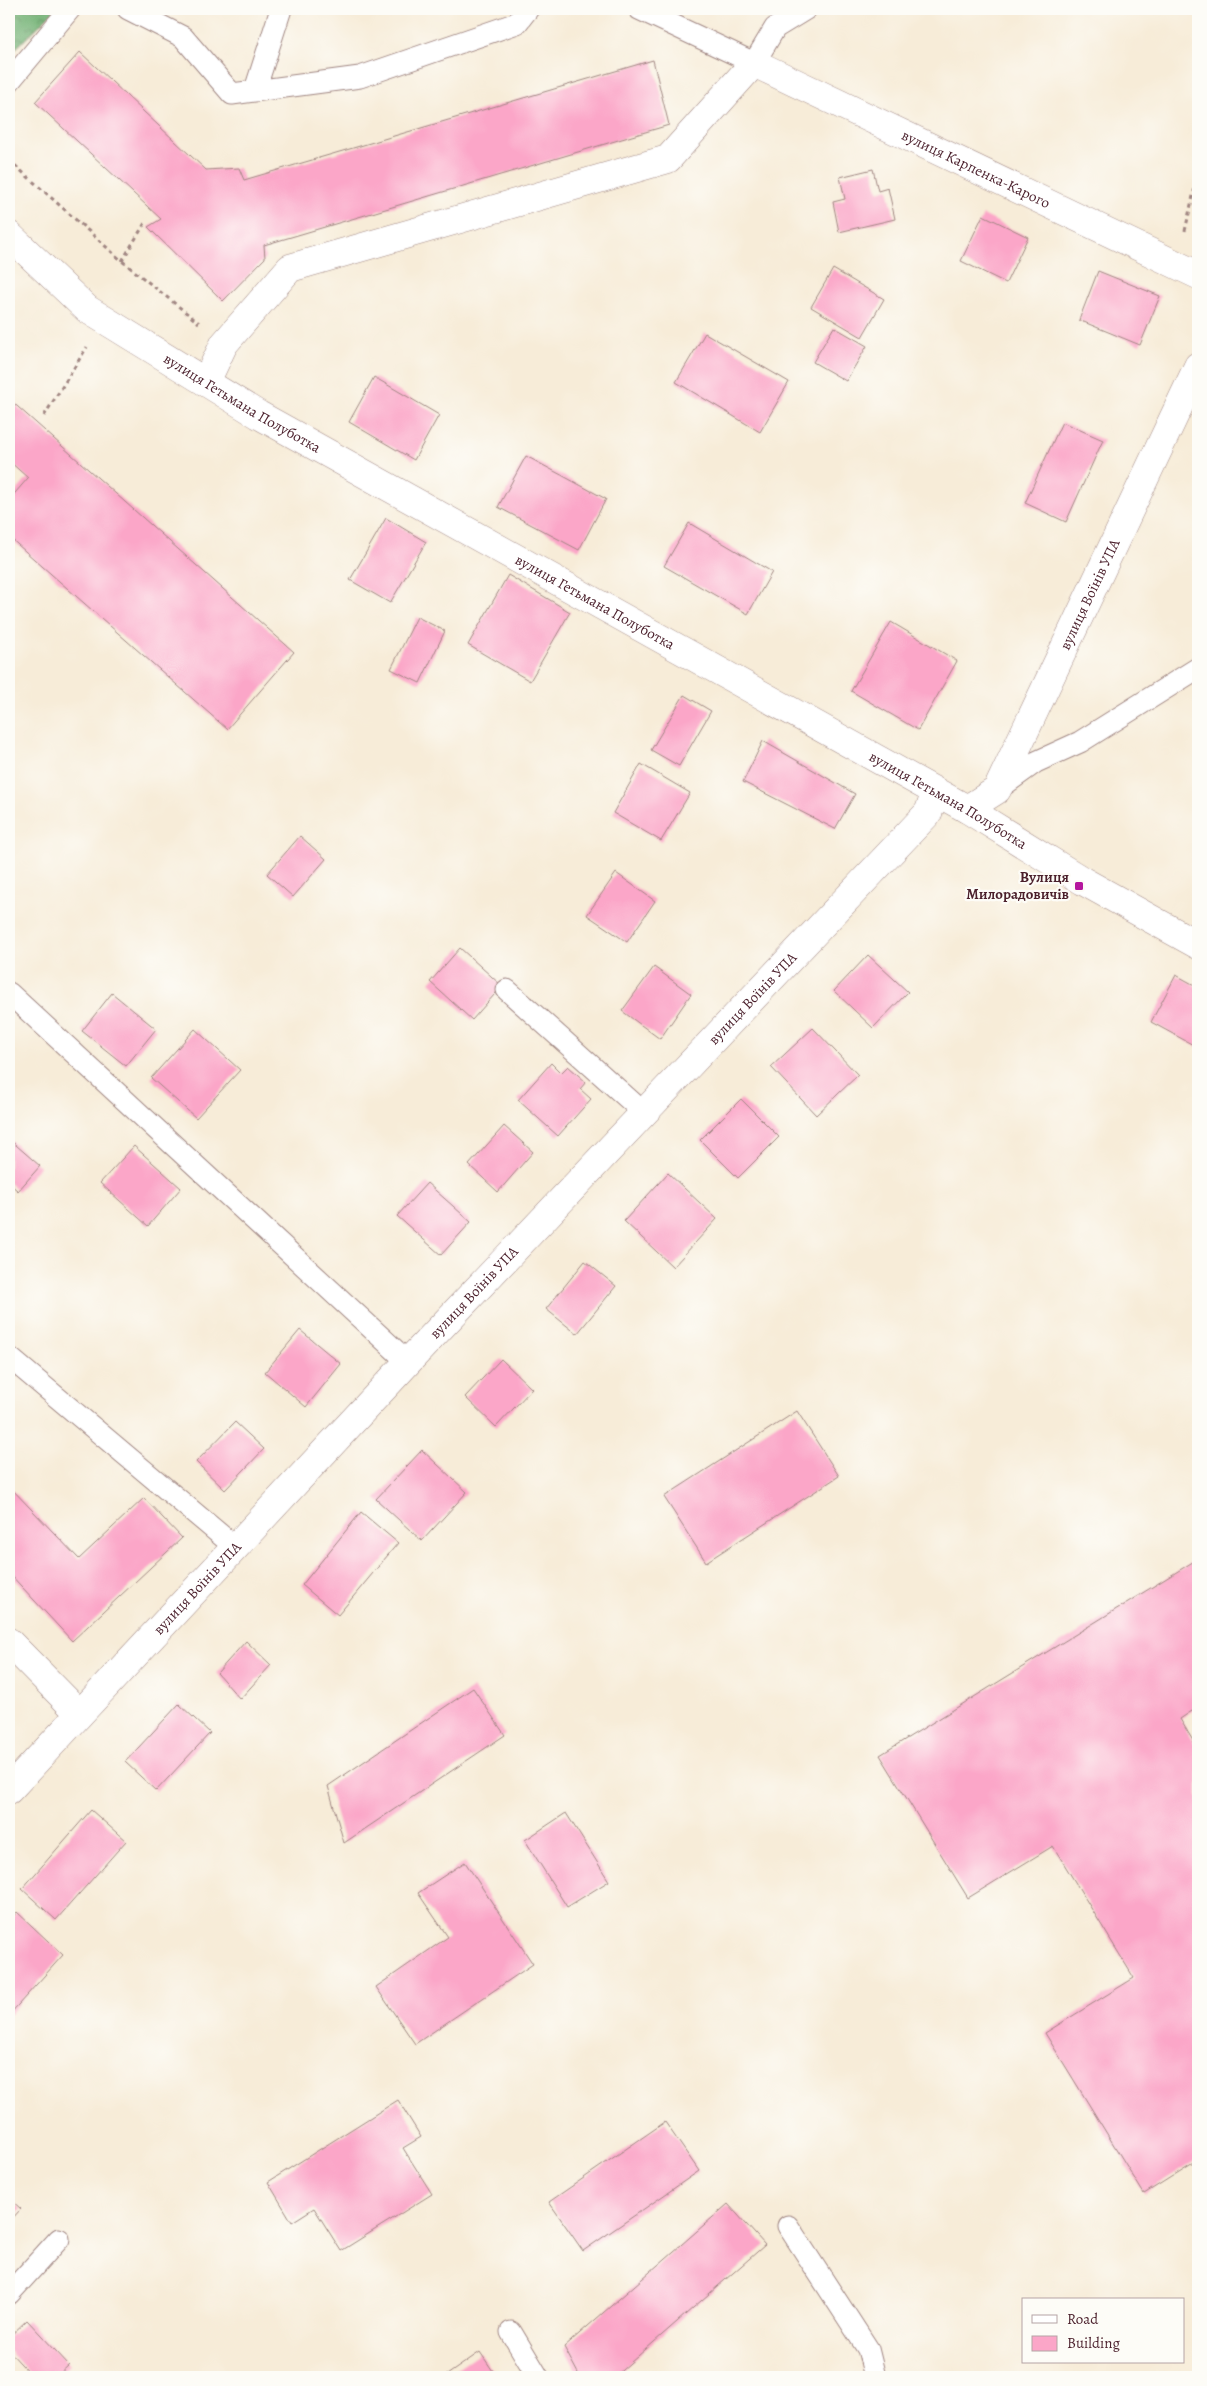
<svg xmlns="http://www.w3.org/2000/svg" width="1207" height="2386" font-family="Alegreya,serif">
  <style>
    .forest { fill: url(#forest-crowns); stroke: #5d684e }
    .building { fill: #fba6c8 }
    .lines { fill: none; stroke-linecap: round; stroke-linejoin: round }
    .service-casing { stroke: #a08682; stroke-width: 23 }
    .minor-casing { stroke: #a08682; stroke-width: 29 }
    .tertiary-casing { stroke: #a08682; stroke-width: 29 }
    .path { stroke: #a08682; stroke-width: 3; stroke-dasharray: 4 4; stroke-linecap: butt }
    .service { stroke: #fff; stroke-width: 21 }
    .minor { stroke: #fff; stroke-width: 28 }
    .tertiary { stroke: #fff; stroke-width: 28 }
    .poi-dot { fill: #b5179e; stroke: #fdfcf7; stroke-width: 2 }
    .labels { text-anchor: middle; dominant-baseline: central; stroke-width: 4.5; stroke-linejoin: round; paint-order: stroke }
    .street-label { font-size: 15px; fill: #4a1f2b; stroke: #fdfcf7 }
    .poi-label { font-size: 15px; font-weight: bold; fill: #4a1f2b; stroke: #fdfcf7; text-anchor: end }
  </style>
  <defs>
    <pattern id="forest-crowns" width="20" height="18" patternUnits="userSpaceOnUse" patternTransform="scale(1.25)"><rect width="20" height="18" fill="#70b072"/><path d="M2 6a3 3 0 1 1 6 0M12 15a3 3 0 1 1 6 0" fill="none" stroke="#5e8f5e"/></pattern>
  </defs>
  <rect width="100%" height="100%" fill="#fdfcf7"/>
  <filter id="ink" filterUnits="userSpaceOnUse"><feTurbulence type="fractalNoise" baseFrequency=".02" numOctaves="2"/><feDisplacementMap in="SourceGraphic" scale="10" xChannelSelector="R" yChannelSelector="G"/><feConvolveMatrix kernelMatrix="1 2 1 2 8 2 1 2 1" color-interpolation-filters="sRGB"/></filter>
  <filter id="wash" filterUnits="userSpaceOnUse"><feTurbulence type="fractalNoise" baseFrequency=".0096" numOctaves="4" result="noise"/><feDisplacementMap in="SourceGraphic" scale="20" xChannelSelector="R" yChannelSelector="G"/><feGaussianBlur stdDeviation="1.12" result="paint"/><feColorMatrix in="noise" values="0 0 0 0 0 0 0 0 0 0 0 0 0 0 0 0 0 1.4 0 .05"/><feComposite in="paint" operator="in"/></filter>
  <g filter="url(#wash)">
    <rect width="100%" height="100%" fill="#f7ecd8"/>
    <path class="forest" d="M9 9H56L9 55Z"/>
    <g id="blocks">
      <path class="building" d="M80 52 206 170 239 168 244 180 653 60 669 125 264 245 265 258 223 301 148 227 161 219 35 102Z
        M873 169 878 191 888 188 895 219 839 232 833 202 845 199 840 177Z
        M983 215 1028 237 1006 283 961 261Z
        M833 269 884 299 862 337 811 307Z
        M1098 271 1160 296 1140 345 1079 320Z
        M834 327 867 346 846 381 813 362Z
        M705 333 789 382 760 432 676 382Z
        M374 377 439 415 414 460 349 422Z
        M9 399 294 652 227 729 9 537V500L28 478 9 461Z
        M1062 422 1103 440 1066 522 1025 503Z
        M526 456 606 499 579 550 498 507Z
        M386 518 426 542 390 603 350 580Z
        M689 523 772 572 748 614 664 566Z
        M508 575 570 612 530 681 468 645Z
        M417 617 445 631 420 683 391 669Z
        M891 622 957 661 918 730 851 691Z
        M684 695 711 711 679 766 651 750Z
        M763 741 855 794 835 829 743 782Z
        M641 764 690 793 661 841 613 813Z
        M300 836 326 859 293 897 267 874Z
        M616 873 655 901 627 942 587 915Z
        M460 948 502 986 472 1020 430 982Z
        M868 955 908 992 873 1028 834 991Z
        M654 967 691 994 660 1039 622 1011Z
        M1176 975 1198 987 1197 1047 1151 1022Z
        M112 993 156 1029 126 1066 82 1031Z
        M813 1028 858 1075 816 1115 771 1067Z
        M195 1029 240 1070 196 1118 151 1078Z
        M551 1063 561 1073 568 1066 586 1082 580 1089 591 1099 558 1136 518 1100Z
        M741 1099 779 1137 738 1178 700 1140Z
        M504 1126 533 1152 498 1192 469 1165Z
        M9 1139 40 1166 18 1191 9 1183Z
        M134 1146 181 1188 148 1226 100 1183Z
        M668 1173 717 1219 673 1267 624 1221Z
        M427 1183 471 1222 441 1255 397 1216Z
        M585 1261 616 1286 577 1334 546 1309Z
        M300 1330 341 1364 306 1407 265 1372Z
        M501 1359 532 1389 496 1427 465 1397Z
        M797 1411 839 1476 706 1562 664 1497Z
        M235 1422 264 1449 225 1490 196 1462Z
        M422 1450 467 1492 422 1541 376 1499Z
        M9 1486 79 1559 144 1498 182 1538 72 1641 9 1573Z
        M361 1512 398 1543 338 1615 302 1585Z
        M1196 1560 1198 1564V1707L1180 1719 1198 1749V2160L1144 2194 1045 2033 1134 1978 1053 1846 968 1898 880 1755Z
        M246 1641 271 1665 240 1699 217 1673Z
        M473 1688 505 1735 344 1843 328 1786Z
        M179 1704 210 1733 156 1791 125 1762Z
        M91 1810 126 1841 56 1920 22 1889Z
        M566 1813 609 1881 567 1907 525 1840Z
        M465 1862 533 1964 415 2044 376 1987 448 1937 418 1893Z
        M17 1912 63 1955 9 2015V1921Z
        M398 2100 421 2137 403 2148 432 2194 341 2251 314 2208 292 2222 268 2182Z
        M665 2122 699 2171 583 2251 549 2202Z
        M9 2198 21 2209 9 2222Z
        M728 2204 765 2245 614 2377H580L564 2347Z
        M27 2320 69 2365 56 2377H33L9 2351V2337Z
        M480 2352 497 2377H444Z"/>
    </g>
  </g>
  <g filter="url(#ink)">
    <use href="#blocks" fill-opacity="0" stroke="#a08682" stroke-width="1"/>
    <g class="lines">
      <defs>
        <path id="service" d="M128 9 183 37 232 94 360 77 517 23 528 9
          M639 9 754 63 775 28 806 9
          M9 82 70 9
          M255 90 281 9
          M997 790 1036 762 1080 742 1198 668
          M507 990 643 1112
          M9 993 408 1362
          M9 1357 235 1547
          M788 2226 868 2349 875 2377
          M9 2294 59 2239
          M511 2332 538 2377"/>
        <g id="minor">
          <path id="s1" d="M206 382 224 344 290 268 668 159 754 63 1198 275"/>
          <path id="s2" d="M967 809 997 790 1198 366"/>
          <path d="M9 1642 79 1713"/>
          <path id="s3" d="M9 1790 408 1362 928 813 936 793"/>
        </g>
        <g id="tertiary">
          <path id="s4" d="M9 235 87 309 259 415 967 809 1083 881 1198 945"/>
        </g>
      </defs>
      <use href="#service" class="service-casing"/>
      <use href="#minor" class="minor-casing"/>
      <use href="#tertiary" class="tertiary-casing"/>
      <path class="path" d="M9 160 122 261 199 323
        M1185 231 1198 174
        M122 261 145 223
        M44 416 87 347"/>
      <use href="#service" class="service"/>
      <use href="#minor" class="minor"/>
      <use href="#tertiary" class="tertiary"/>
    </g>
  </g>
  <rect class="poi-dot" x="1074" y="881" width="10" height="10" rx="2.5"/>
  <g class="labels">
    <g class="street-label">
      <text stroke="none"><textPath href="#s1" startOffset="911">вулиця Карпенка-Карого</textPath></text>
      <text stroke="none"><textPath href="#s4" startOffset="289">вулиця Гетьмана Полуботка</textPath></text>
      <text stroke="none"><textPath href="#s2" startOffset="252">вулиця Воїнів УПА</textPath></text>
      <text stroke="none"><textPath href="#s4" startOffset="694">вулиця Гетьмана Полуботка</textPath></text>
      <text stroke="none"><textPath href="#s4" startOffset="1099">вулиця Гетьмана Полуботка</textPath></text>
      <text stroke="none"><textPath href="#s3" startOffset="1086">вулиця Воїнів УПА</textPath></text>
      <text stroke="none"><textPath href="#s3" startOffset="681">вулиця Воїнів УПА</textPath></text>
      <text stroke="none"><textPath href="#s3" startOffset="276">вулиця Воїнів УПА</textPath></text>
    </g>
    <g class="poi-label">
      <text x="1069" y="877">Вулиця<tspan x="1069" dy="17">Милорадовичів</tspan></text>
    </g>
  </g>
  <rect width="1207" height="2386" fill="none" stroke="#fdfcf7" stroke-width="30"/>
  <rect x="1022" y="2298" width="162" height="65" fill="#fdfcf7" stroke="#b5a4a5"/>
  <rect x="1032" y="2315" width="25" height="8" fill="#ffffff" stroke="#b5a4a5"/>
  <text x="1067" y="2324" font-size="15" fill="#4a1f2b">Road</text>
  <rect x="1032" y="2336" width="25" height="15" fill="#fba6c8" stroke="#b5a4a5"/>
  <text x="1067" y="2348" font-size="15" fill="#4a1f2b">Building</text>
</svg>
